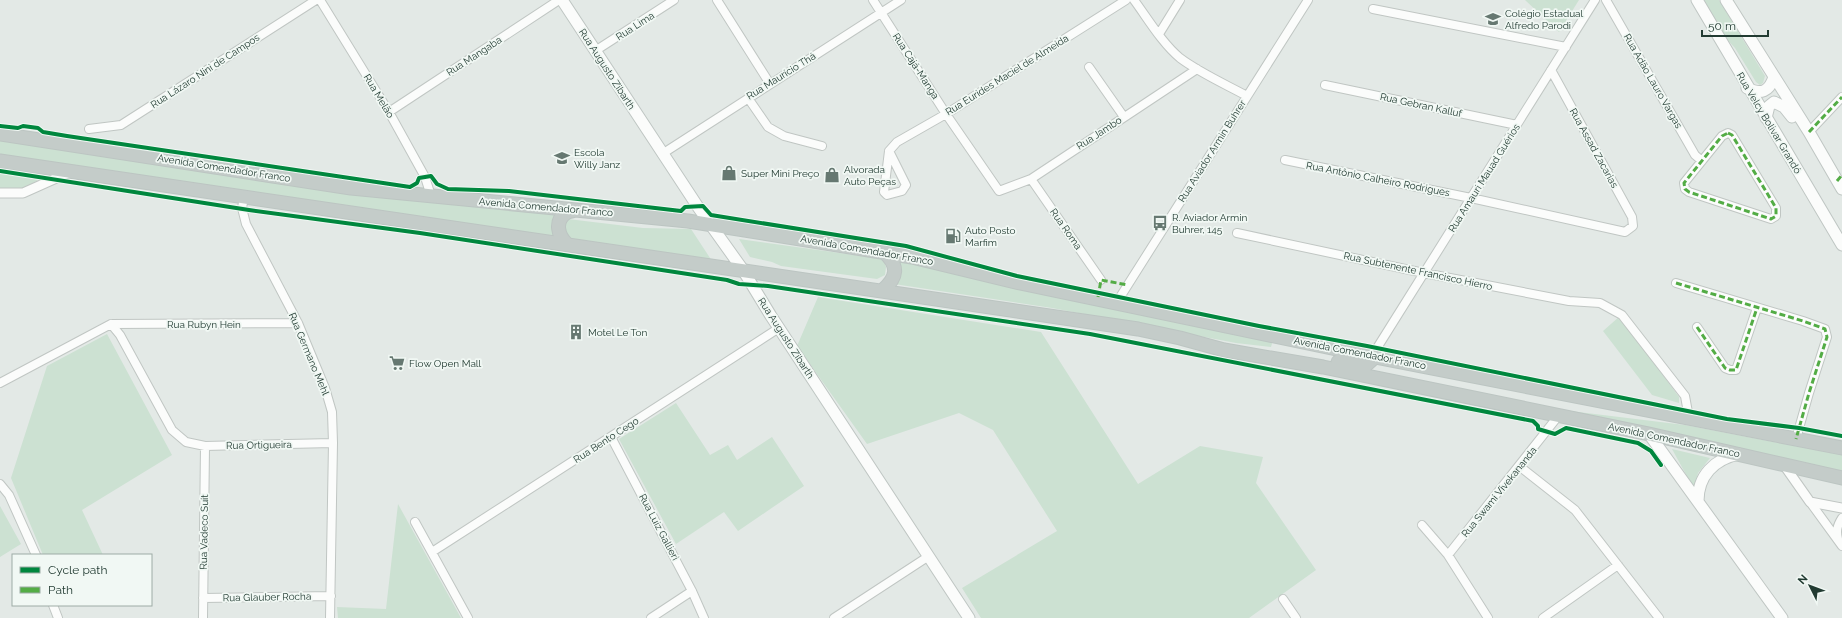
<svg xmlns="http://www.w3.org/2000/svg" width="1842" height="618" font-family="Raleway,sans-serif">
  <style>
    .green { fill: #cce1d2 }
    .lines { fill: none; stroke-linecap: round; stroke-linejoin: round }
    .minor-casing { stroke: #c0c6c3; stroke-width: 10 }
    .tertiary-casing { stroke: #c0c6c3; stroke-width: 11 }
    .secondary-casing { stroke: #bfc6c3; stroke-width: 13 }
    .trunk-casing { stroke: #bcc5c2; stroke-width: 15 }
    .minor { stroke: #fbfcfb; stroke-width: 8 }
    .tertiary { stroke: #fbfcfb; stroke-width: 9 }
    .secondary { stroke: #fbfcfb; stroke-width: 11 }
    .trunk { stroke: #c4ccc9; stroke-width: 13 }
    .quiet { stroke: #53ac45; stroke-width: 3; stroke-dasharray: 6 3; stroke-linecap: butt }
    .cycleway-casing { stroke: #f1f8f4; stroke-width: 6 }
    .cycleway { stroke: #00873e; stroke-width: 4 }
    .labels { text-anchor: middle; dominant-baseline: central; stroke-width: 3.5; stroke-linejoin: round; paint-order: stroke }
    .poi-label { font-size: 10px; fill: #223b32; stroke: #f1f8f4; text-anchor: start }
    .street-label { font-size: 10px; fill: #223b32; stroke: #f1f8f4 }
  </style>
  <rect width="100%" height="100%" fill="#e3e9e6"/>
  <path class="green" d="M1525 0H1579L1559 32Z
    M1702 0H1719L1765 76 1763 83 1760 85 1756 82 1735 48 1720 32Z
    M0 140 560 213 552 222 554 240 0 155Z
    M0 168 46 174C28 188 22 191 0 189Z
    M568 219 643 228 691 229 712 261 562 237V223Z
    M739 239 883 259 886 267 885 275 877 279 781 266 772 262 750 257Z
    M914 260 1025 291 1273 340 1271 347 1236 343 1052 308 894 284V261Z
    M818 297 1041 332 1138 484 1200 446 1263 457 1256 483 1316 570 1249 618H981L962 588 1057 531 993 430 959 413 867 444 797 346Z
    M1620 316 1679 397V403L1652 395 1603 331Z
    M107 334 172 455 82 510 103 555H43L11 478 47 366Z
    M676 403 710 455 728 445 737 460 772 437 804 486 738 531 724 512 676 544 619 439Z
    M1570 411 1685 425 1842 455V472Z
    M1672 449 1710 458 1698 473 1694 489Z
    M398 504 461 618H338L337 607 386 609Z
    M0 506 21 544 0 557Z"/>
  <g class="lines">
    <defs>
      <path id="minor" d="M320 0 389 112 425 177 431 196
        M717 0 770 84
        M873 0 946 114 999 191 1031 179 1197 69
        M1134 0C1148 19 1162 43 1180 58 1200 73 1225 84 1247 96
        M1606 0 1695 155 1702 161
        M1373 9 1566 47
        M1159 34 1180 0
        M595 51 674 0
        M1089 67 1124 117
        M1325 85 1517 125
        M748 98 768 127 784 136 822 146
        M389 112 559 0
        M89 129 121 125 316 0
        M1809 132 1842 97
        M1728 133 1732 135 1776 208V216L1771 219 1689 192 1685 189 1684 183 1722 136Z
        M889 151 897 142 946 114 1126 0
        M889 151 906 185 902 191 887 195 884 192Z
        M662 154 901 0
        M1285 160 1471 198 1625 232 1633 226 1632 217 1551 70
        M1031 179 1101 280
        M244 197 242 208 246 224 298 323 325 388 332 412 333 443 330 618
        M1237 233 1424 273 1569 301 1600 303 1622 315 1685 396 1689 418
        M1676 283 1803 321 1825 329 1827 337 1809 393 1796 439
        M1117 302 1308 0
        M111 324 120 335 172 430 186 442 205 446 333 443
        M1697 327 1725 368 1730 370H1736L1757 308
        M1375 357 1377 348 1595 0
        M0 383 111 324 298 323
        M611 437 692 591 704 618
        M1519 466 1575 510 1659 618
        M0 484 9 495 36 555
        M1810 502 1842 546
        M415 522 468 618
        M1422 525 1448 555
        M1838 539C1836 531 1837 526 1842 518
        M432 552 779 328
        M203 598 331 596
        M1283 599 1296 618
        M53 605 58 618
        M203 618 205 446
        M651 618 692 591
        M834 618 929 556
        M1488 618 1448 555 1559 415
        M1543 618 1618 565"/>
      <path id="tertiary" d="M0 193H23L70 172
        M1784 465 1810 502 1842 508"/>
      <path id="secondary" d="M562 0 698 207 743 270 771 316 969 618
        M1697 0 1842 245
        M1726 0 1809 132 1842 189
        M1747 88C1761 95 1769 92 1774 77
        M1766 118 1769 106 1774 102 1784 107 1792 117
        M1649 434 1782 618
        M1698 501C1698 476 1714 459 1739 454"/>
      <path id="trunk" d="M0 134 351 188 688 221 912 257 1020 283 1375 357 1842 448
        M0 161 1138 329 1180 338 1224 350 1323 367 1649 434 1842 478
        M567 244C558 236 554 221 566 213 569 211 573 211 576 210
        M882 291C898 277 899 266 884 252
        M1338 362 1365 366 1375 357"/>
    </defs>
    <use href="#minor" class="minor-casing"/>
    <use href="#tertiary" class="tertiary-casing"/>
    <use href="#secondary" class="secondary-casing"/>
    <use href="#trunk" class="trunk-casing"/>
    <use href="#minor" class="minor"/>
    <use href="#tertiary" class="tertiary"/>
    <use href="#secondary" class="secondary"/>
    <use href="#trunk" class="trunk"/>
    <path class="quiet" d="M1809 132 1842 97
      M1728 133 1732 135 1776 208V216L1771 219 1689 192 1685 189 1684 183 1722 136Z
      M1837 181 1842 175
      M1676 283 1803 321 1825 329 1827 337 1809 393 1796 439
      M1098 297 1101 280 1128 285
      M1697 327 1725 368 1730 370H1736L1757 308"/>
    <defs>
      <path id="cycleway" d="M0 126 18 128 23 126 38 128 43 132 67 136 410 187 417 183 419 178 431 176 437 184 448 189 509 191 681 211 685 207 703 206 711 215 906 246 1017 276 1259 326 1367 346 1727 419 1799 428 1842 436
        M0 171 249 210 420 233 727 280 739 284 768 286 1090 334 1533 421 1538 426V429L1555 434 1566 428 1638 443 1651 451 1661 465"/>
    </defs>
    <use href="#cycleway" class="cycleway-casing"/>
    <use href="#cycleway" class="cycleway"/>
  </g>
  <defs>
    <symbol id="school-bare" viewBox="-9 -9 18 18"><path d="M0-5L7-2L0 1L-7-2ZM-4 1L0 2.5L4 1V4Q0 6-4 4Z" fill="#667871" stroke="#f1f8f4" stroke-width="2.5" paint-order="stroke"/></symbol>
    <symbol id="shop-bare" viewBox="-9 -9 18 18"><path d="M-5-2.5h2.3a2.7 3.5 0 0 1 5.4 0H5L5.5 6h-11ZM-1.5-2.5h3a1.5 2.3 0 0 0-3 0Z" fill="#667871" stroke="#f1f8f4" stroke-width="2.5" paint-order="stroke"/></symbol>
    <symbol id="bus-bare" viewBox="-9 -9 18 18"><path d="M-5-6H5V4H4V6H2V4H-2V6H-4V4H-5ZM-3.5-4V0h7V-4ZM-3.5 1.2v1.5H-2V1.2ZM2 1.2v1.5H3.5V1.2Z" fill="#667871" stroke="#f1f8f4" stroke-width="2.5" paint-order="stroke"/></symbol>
    <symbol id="fuel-bare" viewBox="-9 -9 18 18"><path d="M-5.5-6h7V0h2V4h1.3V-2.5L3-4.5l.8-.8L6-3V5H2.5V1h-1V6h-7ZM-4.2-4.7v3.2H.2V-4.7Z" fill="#667871" stroke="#f1f8f4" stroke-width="2.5" paint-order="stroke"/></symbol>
    <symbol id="building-bare" viewBox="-9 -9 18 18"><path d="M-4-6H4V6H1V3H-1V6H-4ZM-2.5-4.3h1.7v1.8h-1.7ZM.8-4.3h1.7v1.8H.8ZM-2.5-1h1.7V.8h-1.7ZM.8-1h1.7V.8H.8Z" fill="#667871" stroke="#f1f8f4" stroke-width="2.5" paint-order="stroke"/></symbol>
    <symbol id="supermarket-bare" viewBox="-9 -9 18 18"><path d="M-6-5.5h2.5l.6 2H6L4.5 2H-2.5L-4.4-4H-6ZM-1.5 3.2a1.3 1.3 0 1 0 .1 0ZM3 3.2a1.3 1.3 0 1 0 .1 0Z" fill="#667871" stroke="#f1f8f4" stroke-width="2.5" paint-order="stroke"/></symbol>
  </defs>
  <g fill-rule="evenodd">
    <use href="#school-bare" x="1482" y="8" width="22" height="22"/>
    <use href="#school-bare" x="551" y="147" width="22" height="22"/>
    <use href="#shop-bare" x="718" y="162" width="22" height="22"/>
    <use href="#shop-bare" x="821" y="164" width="22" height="22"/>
    <use href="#bus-bare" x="1149" y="212" width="22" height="22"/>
    <use href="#fuel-bare" x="942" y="225" width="22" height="22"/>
    <use href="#building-bare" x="565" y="321" width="22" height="22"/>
    <use href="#supermarket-bare" x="386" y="352" width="22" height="22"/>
  </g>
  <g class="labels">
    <g class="poi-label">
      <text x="1505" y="13">Colégio Estadual<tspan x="1505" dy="12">Alfredo Parodi</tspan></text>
      <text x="574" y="152">Escola<tspan x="574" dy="12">Willy Janz</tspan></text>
      <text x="844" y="169">Alvorada<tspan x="844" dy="12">Auto Peças</tspan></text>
      <text x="741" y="173">Super Mini Preço</text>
      <text x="1172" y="217">R. Aviador Armin<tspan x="1172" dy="12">Buhrer, 145</tspan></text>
      <text x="965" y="230">Auto Posto<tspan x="965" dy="12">Marfim</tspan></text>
      <text x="588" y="332">Motel Le Ton</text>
      <text x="409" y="363">Flow Open Mall</text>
    </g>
    <g class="street-label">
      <text transform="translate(635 26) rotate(-33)">Rua Lima</text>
      <text transform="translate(474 56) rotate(-33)">Rua Mangaba</text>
      <text transform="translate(916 66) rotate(57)">Rua Cajá-Manga</text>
      <text transform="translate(607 69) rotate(57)">Rua Augusto Zibarth</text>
      <text transform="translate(205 71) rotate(-33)">Rua Lázaro Nini de Campos</text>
      <text transform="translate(1007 75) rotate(-32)">Rua Eurides Maciel de Almeida</text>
      <text transform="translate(781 76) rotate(-32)">Rua Maurício Thá</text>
      <text transform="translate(1653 81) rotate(60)">Rua Adão Lauro Vargas</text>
      <text transform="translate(379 96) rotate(59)">Rua Melão</text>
      <text transform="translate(1421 105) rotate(12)">Rua Gebran Kalluf</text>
      <text transform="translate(1769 123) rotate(59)">Rua Velcy Bolivar Grandó</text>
      <text transform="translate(1099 133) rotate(-33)">Rua Jambo</text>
      <text transform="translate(1594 148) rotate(61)">Rua Assad Zacarias</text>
      <text transform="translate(1212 151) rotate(-58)">Rua Aviador Armin Buhrer</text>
      <text transform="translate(224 168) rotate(9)">Avenida Comendador Franco</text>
      <text transform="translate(1484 178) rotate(-58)">Rua Amauri Mauad Guérios</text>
      <text transform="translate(1378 179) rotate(11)">Rua Antônio Calheiro Rodrigues</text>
      <text transform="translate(546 207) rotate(5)">Avenida Comendador Franco</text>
      <text transform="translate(1066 229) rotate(55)">Rua Roma</text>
      <text transform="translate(867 250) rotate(10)">Avenida Comendador Franco</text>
      <text transform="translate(1418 271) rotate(12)">Rua Subtenente Francisco Hierro</text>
      <text x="204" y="324">Rua Rubyn Hein</text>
      <text transform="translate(786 338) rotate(57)">Rua Augusto Zibarth</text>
      <text transform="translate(1360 353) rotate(11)">Avenida Comendador Franco</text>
      <text transform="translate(309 354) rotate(67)">Rua Germano Mehl</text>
      <text transform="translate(606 440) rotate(-33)">Rua Bento Cego</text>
      <text transform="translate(1674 440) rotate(12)">Avenida Comendador Franco</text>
      <text transform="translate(259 445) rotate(-1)">Rua Ortigueira</text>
      <text transform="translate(1499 492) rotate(-51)">Rua Swami Vivekananda</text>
      <text transform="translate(659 527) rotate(62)">Rua Luiz Gallieri</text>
      <text transform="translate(204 532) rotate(-89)">Rua Vadeco Suit</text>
      <text transform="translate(267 597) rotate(-1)">Rua Glauber Rocha</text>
    </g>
  </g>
  <rect x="12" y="554" width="140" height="52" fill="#f1f8f4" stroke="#9eaca6"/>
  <rect x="20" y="567" width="20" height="6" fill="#00873e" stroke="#9eaca6"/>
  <text x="48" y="574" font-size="12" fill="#223b32">Cycle path</text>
  <rect x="20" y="587" width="20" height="6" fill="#53ac45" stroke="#9eaca6"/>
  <text x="48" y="594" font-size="12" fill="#223b32">Path</text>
  <g transform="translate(1810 586) rotate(312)" stroke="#f1f8f4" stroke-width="3" paint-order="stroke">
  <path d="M0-3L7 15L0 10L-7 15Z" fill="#223b32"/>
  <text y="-6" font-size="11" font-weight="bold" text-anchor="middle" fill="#223b32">N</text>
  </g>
  <path d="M1702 30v6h66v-6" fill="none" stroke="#223b32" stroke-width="2"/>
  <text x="1708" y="30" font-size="12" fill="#223b32" stroke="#f1f8f4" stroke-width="3" paint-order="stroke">50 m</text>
</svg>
